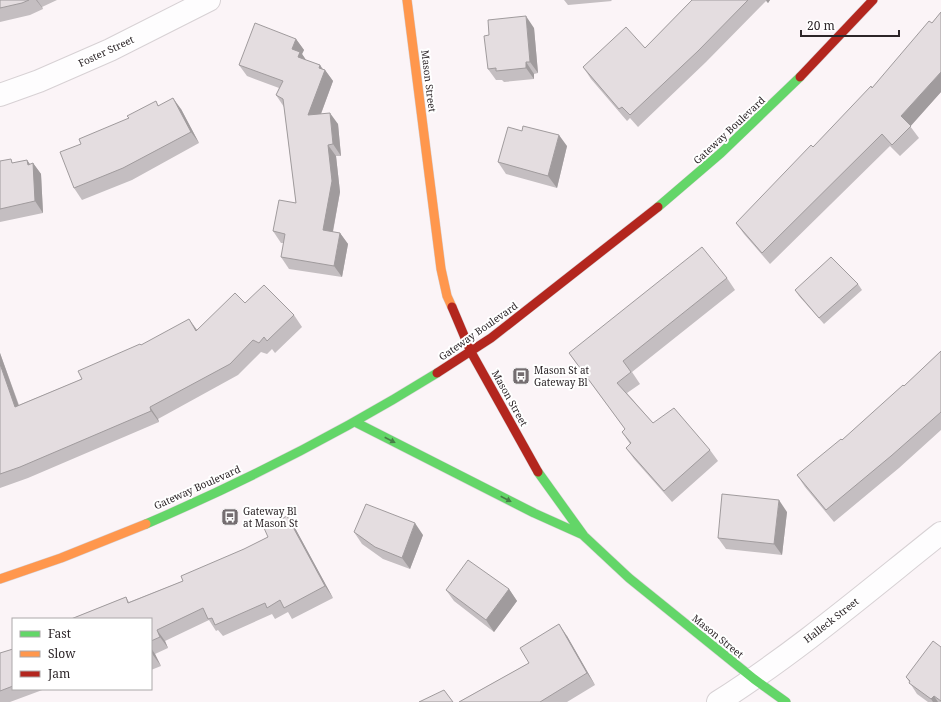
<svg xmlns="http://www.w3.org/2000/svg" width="941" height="702" font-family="'Noto Serif',serif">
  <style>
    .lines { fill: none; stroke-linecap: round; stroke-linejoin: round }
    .street-casing { stroke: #d7d1d4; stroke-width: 24 }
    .fast-casing { stroke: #d7d1d4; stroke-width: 10 }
    .slow-casing { stroke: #d7d1d4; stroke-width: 10 }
    .jam-casing { stroke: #d7d1d4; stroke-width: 10 }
    .street { stroke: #fefdfe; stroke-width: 22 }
    .fast { stroke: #63d668; stroke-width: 9 }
    .slow { stroke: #ff974d; stroke-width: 9 }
    .jam { stroke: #b3261e; stroke-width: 9 }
    .wall { fill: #c4bec1 }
    .shaded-wall { fill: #a09b9d }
    .building { fill: #e4dde0; stroke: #a09b9d }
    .oneway { fill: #487e48 }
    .labels { text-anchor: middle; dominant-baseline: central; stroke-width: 4; stroke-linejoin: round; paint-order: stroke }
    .street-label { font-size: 10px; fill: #2c2528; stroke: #fff }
    .poi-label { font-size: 10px; fill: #2c2528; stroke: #fff; text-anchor: start }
  </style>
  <rect width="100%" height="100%" fill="#fbf4f7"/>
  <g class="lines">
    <defs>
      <path id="street" d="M0 95 39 81 110 50 209 0
        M718 702C797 652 868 591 941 533"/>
      <path id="fast" d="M658 207 721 153 800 77
        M355 422 534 513 583 535
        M538 472 584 536 629 578 754 679 786 702
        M146 524C246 481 344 431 437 373"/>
      <path id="slow" d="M407 0 441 269 447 296 452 307
        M0 579 61 558 146 524"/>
      <path id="jam" d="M800 77 873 0
        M452 307 471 352 538 472
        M437 373 491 338 658 207"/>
    </defs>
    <use href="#street" class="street-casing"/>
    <use href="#fast" class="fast-casing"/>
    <use href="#slow" class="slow-casing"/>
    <use href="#jam" class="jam-casing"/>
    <use href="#street" class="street"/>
    <use href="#fast" class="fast"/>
    <use href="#slow" class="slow"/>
    <use href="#jam" class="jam"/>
  </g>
  <path class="wall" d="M0 0H57L42 7 43 9 30 15 0 22Z
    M564 0H611L612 1 568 5Z
    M692 0H770L768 3 766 1 706 62 638 127 630 118 627 121 591 79 583 67 645 48Z
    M941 12V92L910 126 919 138 900 156 890 146 770 264 744 234 736 223 813 147 872 88 932 23Z
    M534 28 538 73 534 74V79L504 82 502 80H496L488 69 489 35Z
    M296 39 304 50 302 54 306 60 320 65 323 69 325 70 333 81 321 114 338 124 341 156H336L340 192 333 232 340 233 348 244 342 277 289 269 281 257 284 243H281L273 231 296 203 284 107 276 95 279 88 247 76 239 65Z
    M159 105 181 109 199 143 132 180 82 200 74 188 81 144 129 118Z
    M567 146 557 188 506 174 498 162Z
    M27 160 30 164 33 163 41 174 43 213 0 222V161L14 163Z
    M727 278 735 290 632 372 640 384 627 393 653 423 710 450 718 461 672 502 634 459 626 448 630 444 622 432 625 429 569 353Z
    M858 284 862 290 824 324 799 296 795 290Z
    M245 303 294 315 302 327 275 353 272 349 267 354 261 352 238 375 158 419 159 422 28 478 0 488V353L19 405 82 379 141 345 196 330Z
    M941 351V430L899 468 834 522 805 487 797 475 842 440 904 386Z
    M787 512 782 555 726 549 718 538Z
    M295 528 333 598 292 619 288 612 275 619 272 614 223 636 218 630 216 631 209 620 165 641 168 648 155 654 161 666 151 670V619H71L126 597 129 602 183 581 268 537Z
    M354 532 423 535 410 569 383 559 362 544Z
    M509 589 517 601 494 632 454 601 446 590Z
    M567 636 595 685 567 702H459L529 663Z
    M941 647V702H928L917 694 906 677Z
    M13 649V689H45L10 702H0V653Z"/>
  <path class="shaded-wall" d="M36 0H37L42 7 43 9Z
    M766 0H770L768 3Z
    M526 16 534 28 538 73 530 62Z
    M296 39 304 50 302 54 308 63 306 68 292 49Z
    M526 62 534 74V79L526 68Z
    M320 65 324 72 325 70 333 81 316 127 308 115Z
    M941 72V92L909 128 901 116Z
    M173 98 181 109 199 143 191 132Z
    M330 113 338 124 341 156 333 144Z
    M559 135 567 146 557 188 548 176Z
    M328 145 336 156 340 192 331 241 323 230Z
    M27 160 33 169V163L41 174 43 213 35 201Z
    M340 233 348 244 342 277 334 266Z
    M189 319 197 330 196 331Z
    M0 353 23 418 15 407 0 364Z
    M150 407 158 419 159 422 151 411Z
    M779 500 787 512 782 555 774 544Z
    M287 516 295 528 333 598 325 586Z
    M415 523 423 535 410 569 402 558Z
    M509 589 517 601 494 632 486 620Z
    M559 624 567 636 595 685 587 673Z
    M157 630 165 641 168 648 160 637Z
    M151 648 155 654 161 666 153 655 151 651Z
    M934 696 938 702H933L931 699Z"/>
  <path class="building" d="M0 0H29L22 3 0 8Z
    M692 0H748L698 51 630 115 622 107 619 109 583 67 626 27 645 48Z
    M941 12V72L901 116 911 126 892 145 882 134 762 253 736 223 811 145 813 147 871 86 872 88 929 21 932 23Z
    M526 16 530 62H526V68L496 71V68L488 69 484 36 489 35 488 20Z
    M255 23 296 39 292 49 300 52 298 57 320 65 319 68 325 70 308 115 330 113 333 144 328 145 332 181 323 230 340 233 334 266 281 257 285 234 273 231 279 200 296 203 283 99 276 95 283 81 239 65Z
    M173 98 191 132 123 168 74 188 60 152 81 144 79 139 129 118 127 116 156 101 158 106Z
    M523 126 559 135 548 176 498 162 508 127 522 131Z
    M11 159 12 163 27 160 28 165 33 163 35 201 0 209V161Z
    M702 247 727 278 623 361 631 372 617 383 653 423 674 408 710 450 664 491 626 448 631 443 622 432 625 429 569 353Z
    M831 257 858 284 819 318 795 290Z
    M264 285 294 315 267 341 264 337 259 343 253 340 230 364 150 407 151 411 20 467 0 474V364L15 407 82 379 78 371 140 344 141 345 189 319 196 331 235 293 245 303Z
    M941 351V412L891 456 826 510 797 475 841 439 842 440 903 385 904 386Z
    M722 494 779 500 774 544 718 538Z
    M366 504 415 523 402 558 375 547 354 532Z
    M287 516 325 586 284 608 280 600 267 608 265 603 215 625 212 618 208 619 203 608 157 630 160 637 151 641V619H71L126 597 128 603 183 581 181 576 244 549 268 537 264 528Z
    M468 560 509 589 486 620 446 590Z
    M559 624 587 673 540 702H459L529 663 520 648Z
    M933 641 941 647V701L934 696 931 699 909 683 910 681 906 677Z
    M13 649V686L0 691V653Z
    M444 690 453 702H419Z"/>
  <defs><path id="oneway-solid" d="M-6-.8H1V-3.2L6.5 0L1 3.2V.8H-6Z"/></defs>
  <g class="oneway">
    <use href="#oneway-solid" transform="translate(390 440) rotate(27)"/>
    <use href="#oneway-solid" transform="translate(506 499) rotate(27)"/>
  </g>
  <defs>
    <symbol id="bus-square" viewBox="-11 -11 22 22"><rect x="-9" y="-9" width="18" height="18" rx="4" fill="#746d70" stroke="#fff"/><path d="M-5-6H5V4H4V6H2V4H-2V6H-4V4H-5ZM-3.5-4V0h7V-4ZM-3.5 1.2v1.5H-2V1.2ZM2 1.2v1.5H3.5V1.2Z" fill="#fff"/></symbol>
  </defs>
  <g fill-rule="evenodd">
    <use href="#bus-square" x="511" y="366" width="20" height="20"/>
    <use href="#bus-square" x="220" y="507" width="20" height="20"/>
  </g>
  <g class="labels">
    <g class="street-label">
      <text transform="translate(106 51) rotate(-25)">Foster Street</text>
      <text transform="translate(429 81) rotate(83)">Mason Street</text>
      <text transform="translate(729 130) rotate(-43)">Gateway Boulevard</text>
      <text transform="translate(478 331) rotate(-35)">Gateway Boulevard</text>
      <text transform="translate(510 398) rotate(61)">Mason Street</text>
      <text transform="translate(197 487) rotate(-24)">Gateway Boulevard</text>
      <text transform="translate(831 620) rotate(-38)">Halleck Street</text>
      <text transform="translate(718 636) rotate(39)">Mason Street</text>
    </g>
    <g class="poi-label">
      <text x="534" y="370">Mason St at<tspan x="534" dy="12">Gateway Bl</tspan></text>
      <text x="243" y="511">Gateway Bl<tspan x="243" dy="12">at Mason St</tspan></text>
    </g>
  </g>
  <rect x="12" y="618" width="140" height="72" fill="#ffffff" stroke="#aba8a9"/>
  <rect x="20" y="631" width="20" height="6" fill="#63d668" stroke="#aba8a9"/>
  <text x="48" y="638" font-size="12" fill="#2c2528">Fast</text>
  <rect x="20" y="651" width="20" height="6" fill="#ff974d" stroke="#aba8a9"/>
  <text x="48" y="658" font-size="12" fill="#2c2528">Slow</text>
  <rect x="20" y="671" width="20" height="6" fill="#b3261e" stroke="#aba8a9"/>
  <text x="48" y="678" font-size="12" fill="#2c2528">Jam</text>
  <path d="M801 30v6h98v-6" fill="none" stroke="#2c2528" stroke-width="2"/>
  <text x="807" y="30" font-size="12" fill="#2c2528" stroke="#ffffff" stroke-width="3" paint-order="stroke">20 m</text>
</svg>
